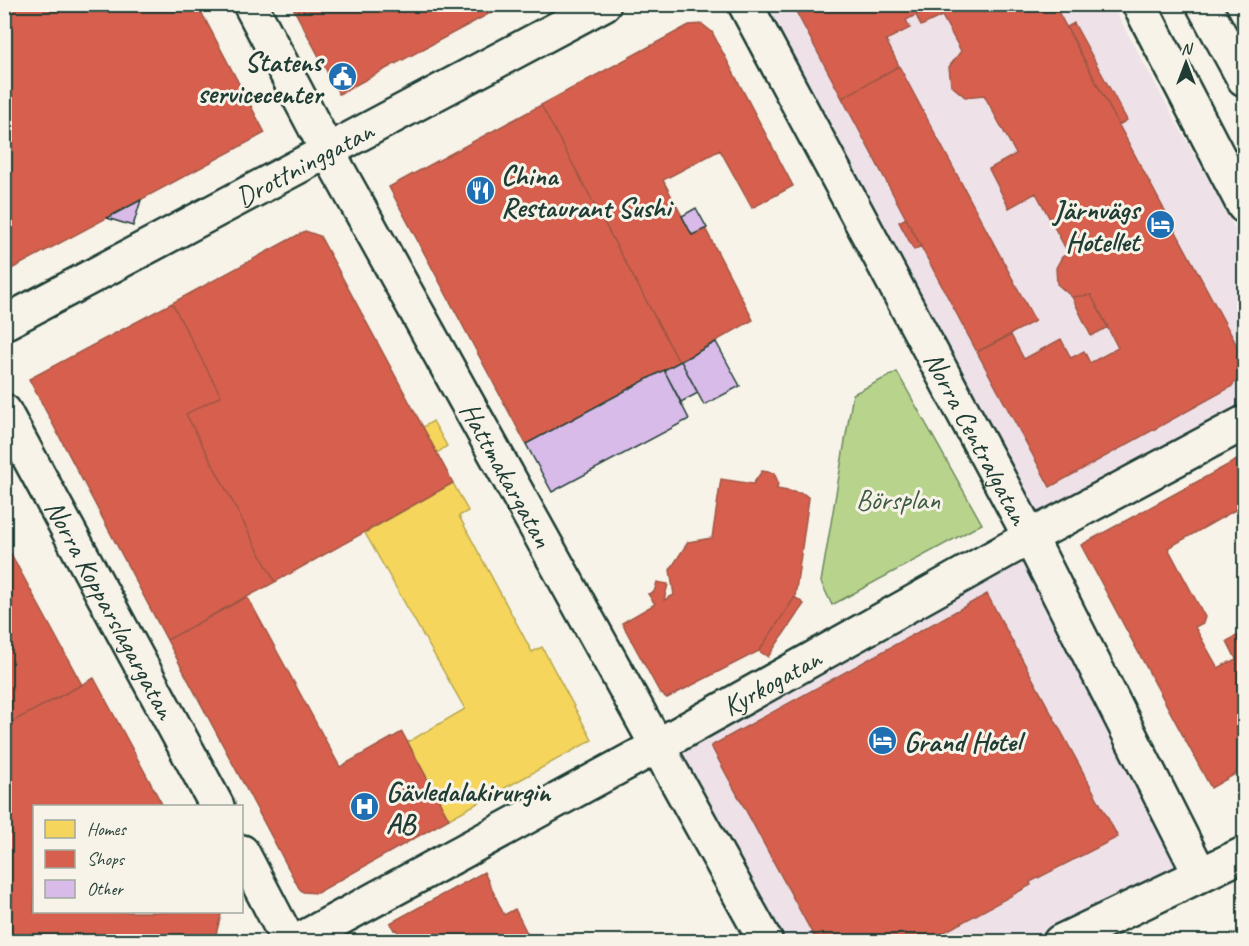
<svg xmlns="http://www.w3.org/2000/svg" width="1249" height="946" font-family="Caveat,sans-serif">
  <style>
    .built { fill: #eee2e8 }
    .green { fill: #b8d48c; stroke: #6c8860; stroke-width: 1.5 }
    .homes { fill: #f6d55c; stroke: #b6a750; stroke-width: 1.5 }
    .shops { fill: #d6604d; stroke: #9f5646; stroke-width: 1.5 }
    .building { fill: #d9bbe9; stroke: #1f3d34; stroke-width: 1.5 }
    .lines { fill: none; stroke-linecap: round; stroke-linejoin: round }
    .pedestrian-casing { stroke: #1f3d34; stroke-width: 38 }
    .minor-casing { stroke: #1f3d34; stroke-width: 38 }
    .pedestrian { stroke: #f7f3e8; stroke-width: 33 }
    .minor { stroke: #f7f3e8; stroke-width: 33 }
    .labels { text-anchor: middle; dominant-baseline: central; stroke-width: 6; stroke-linejoin: round; paint-order: stroke }
    .poi-label { font-size: 28px; font-weight: bold; fill: #1f3d34; stroke: #f7f3e8; text-anchor: start }
    .street-label { font-size: 28px; fill: #1f3d34; stroke: #f7f3e8 }
    .park-label { font-size: 28px; fill: #3e5b46; stroke: #f7f3e8 }
  </style>
  <rect width="100%" height="100%" fill="#f7f3e8"/>
  <filter id="ink" filterUnits="userSpaceOnUse"><feTurbulence type="fractalNoise" baseFrequency=".0167" numOctaves="2"/><feDisplacementMap in="SourceGraphic" scale="12" xChannelSelector="R" yChannelSelector="G"/><feConvolveMatrix kernelMatrix="1 2 1 2 8 2 1 2 1" color-interpolation-filters="sRGB"/></filter>
  <g filter="url(#ink)">
    <path class="built" d="M745 5H1112L1244 245V423L1030 537 1200 874 1060 941H766L657 746 1029 537Z"/>
    <path class="green" d="M897 372 982 524 832 605 821 582 853 394Z"/>
    <path class="homes" d="M433 421 447 446 437 453 423 427Z
      M453 483 468 511 459 516 532 652 542 647 592 740 449 819 408 742 465 709 365 533Z"/>
    <path class="shops" d="M4 4H197L265 133 4 273Z
      M291 4H495L498 9 339 94Z
      M792 4H1054L1241 353 1243 364 1240 377 1231 387 1050 487 977 352 1011 335 1024 359 1061 339 1071 358 1084 351 1090 363 1118 348 1091 295 1072 297 1057 284 1056 268 1062 257 1068 253 1036 193 1009 208 989 169 1016 154 984 95 965 97 951 85 949 67 961 51 936 5 906 20 910 28 886 40 899 66 842 98Z
      M936 5 942 16 921 26 916 15Z
      M1074 23 1127 120 1119 125 1067 27Z
      M702 24 712 32 793 186 752 208 720 150 663 180 692 235 705 228 753 320 679 362 541 105 689 25Z
      M899 66 1035 321 977 352 842 98Z
      M541 105 679 362 526 444 389 187Z
      M906 218 921 246 914 250 899 222Z
      M305 231 320 236 453 483 275 582 186 414 221 396 172 303Z
      M1091 295 1108 327 1091 336 1072 297Z
      M172 303 221 396 186 414 275 582 167 640 29 379Z
      M1244 456V505L1168 548 1205 617 1203 623 1195 627 1218 668 1236 659 1227 641 1244 632V769L1211 788 1081 545Z
      M762 471 774 473 778 482 777 489 804 494 809 498 795 597 759 651 667 698 660 693 622 623 655 604 648 594 654 592 657 582 668 584 664 600 674 595 670 570 688 542 712 538 721 479 753 484Z
      M4 541 82 685 4 726Z
      M987 594 1118 837 1030 882 1031 885 928 941 927 939 922 942H817L711 746Z
      M247 596 340 767 402 732 449 819 317 893 303 892 299 888 167 640Z
      M795 597 804 604 768 657 759 651Z
      M94 678 163 806H34V912H219L221 915 214 942H12L4 927V726Z
      M484 872 504 915 515 909 527 933 517 938 519 942H403L396 929 394 930 390 923Z"/>
    <path class="building" d="M141 200 133 226 107 218Z
      M696 208 707 228 692 235 682 216Z
      M716 342 740 386 704 405 681 361Z
      M681 361 698 393 681 402 664 370Z
      M664 370 689 419 552 492 526 444Z"/>
    <g class="lines">
      <defs>
        <g id="pedestrian">
          <path id="s1" d="M4 323 604 4"/>
          <path d="M1030 537 1200 874"/>
        </g>
        <g id="minor">
          <path id="s2" d="M250 4 327 150 766 942"/>
          <path id="s3" d="M745 4 1030 537"/>
          <path d="M1139 4 1244 206"/>
          <path d="M1203 4 1244 79"/>
          <path id="s4" d="M4 411 217 806"/>
          <path d="M242 852 289 942"/>
          <path id="s5" d="M296 942 657 746 1030 537 1244 423"/>
          <path d="M1060 942 1244 854"/>
        </g>
      </defs>
      <use href="#pedestrian" class="pedestrian-casing"/>
      <use href="#minor" class="minor-casing"/>
      <use href="#pedestrian" class="pedestrian"/>
      <use href="#minor" class="minor"/>
    </g>
  </g>
  <defs>
    <symbol id="civic-disc" viewBox="-11 -11 22 22"><circle r="9.5" fill="#1f6fb2" stroke="#f7f3e8"/><path d="M-.6-6.5H3V-4.5H.6V-3L4-1V1h2V6H-6V1h2V-1L-.6-3ZM-1.2 2.5V6h2.4V2.5Z" fill="#fff"/></symbol>
    <symbol id="restaurant-disc" viewBox="-11 -11 22 22"><circle r="9.5" fill="#1f6fb2" stroke="#f7f3e8"/><path d="M-5-6h1v4h1v-4h1v4h1v-4h1v5L-1.5 .5V6h-2V.5L-5-1ZM5-6V6H3V1.5H1.5Q1.5-4 5-6Z" fill="#fff"/></symbol>
    <symbol id="hotel-disc" viewBox="-11 -11 22 22"><circle r="9.5" fill="#1f6fb2" stroke="#f7f3e8"/><path d="M-6-4.5h1.5V1H6V5H4.5V3h-9V5H-6ZM-4 0a1.8 1.8 0 1 1 3.6 0ZM.5 0V-2.5h3Q6-2.5 6 0Z" fill="#fff"/></symbol>
    <symbol id="hospital-disc" viewBox="-11 -11 22 22"><circle r="9.5" fill="#1f6fb2" stroke="#f7f3e8"/><path d="M-5-5h3v3.5h4V-5h3V5h-3V1.5h-4V5h-3Z" fill="#fff"/></symbol>
  </defs>
  <g fill-rule="evenodd">
    <use href="#civic-disc" x="326" y="60" width="33" height="33"/>
    <use href="#restaurant-disc" x="464" y="174" width="33" height="33"/>
    <use href="#hotel-disc" x="1144" y="208" width="33" height="33"/>
    <use href="#hotel-disc" x="866" y="724" width="33" height="33"/>
    <use href="#hospital-disc" x="348" y="790" width="33" height="33"/>
  </g>
  <g class="labels">
    <g class="poi-label">
      <text x="322" y="61" text-anchor="end">Statens<tspan x="322" dy="32">servicecenter</tspan></text>
      <text x="501" y="175">China<tspan x="501" dy="32">Restaurant Sushi</tspan></text>
      <text x="1139" y="209" text-anchor="end">Järnvägs<tspan x="1139" dy="32">Hotellet</tspan></text>
      <text x="904" y="741">Grand Hotel</text>
      <text x="386" y="791">Gävledalakirurgin<tspan x="386" dy="32">AB</tspan></text>
    </g>
    <g class="street-label">
      <text stroke="none"><textPath href="#s1" startOffset="340">Drottninggatan</textPath></text>
      <text stroke="none"><textPath href="#s3" startOffset="492">Norra Centralgatan</textPath></text>
      <text stroke="none"><textPath href="#s2" startOffset="536">Hattmakargatan</textPath></text>
      <text stroke="none"><textPath href="#s4" startOffset="225">Norra Kopparslagargatan</textPath></text>
      <text stroke="none"><textPath href="#s5" startOffset="542">Kyrkogatan</textPath></text>
    </g>
    <g class="park-label">
      <text x="898" y="499">Börsplan</text>
    </g>
  </g>
  <rect width="1249" height="946" fill="none" stroke="#f7f3e8" stroke-width="24"/>
  <rect x="12" y="12" width="1225" height="922" fill="none" stroke="#1f3d34" stroke-width="2" filter="url(#ink)"/>
  <rect x="33" y="805" width="210" height="108" fill="#f7f3e8" stroke="#a1aaa0" stroke-width="1.5"/>
  <rect x="45" y="820" width="30" height="18" fill="#f6d55c" stroke="#a1aaa0" stroke-width="1.5"/>
  <text x="87" y="835" font-size="18" fill="#1f3d34">Homes</text>
  <rect x="45" y="850" width="30" height="18" fill="#d6604d" stroke="#a1aaa0" stroke-width="1.5"/>
  <text x="87" y="865" font-size="18" fill="#1f3d34">Shops</text>
  <rect x="45" y="880" width="30" height="18" fill="#d9bbe9" stroke="#a1aaa0" stroke-width="1.5"/>
  <text x="87" y="895" font-size="18" fill="#1f3d34">Other</text>
  <g transform="translate(1186 63)" stroke="#f7f3e8" stroke-width="4.5" paint-order="stroke">
  <path d="M0-4.5L10 22L0 15L-10 22Z" fill="#1f3d34"/>
  <text y="-9" font-size="16" font-weight="bold" text-anchor="middle" fill="#1f3d34">N</text>
  </g>
</svg>
